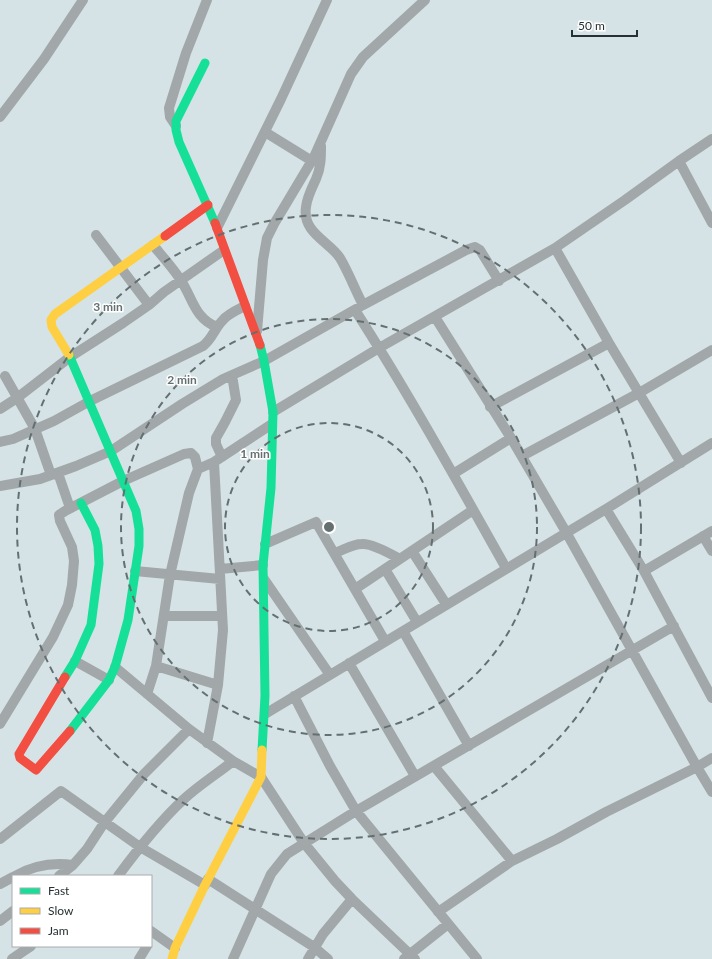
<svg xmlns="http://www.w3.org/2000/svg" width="712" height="959" font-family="Lato,sans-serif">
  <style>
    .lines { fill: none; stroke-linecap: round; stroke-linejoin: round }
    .street { stroke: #a2a7a9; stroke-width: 10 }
    .fast { stroke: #16e098; stroke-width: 9 }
    .slow { stroke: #ffcf43; stroke-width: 9 }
    .jam { stroke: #f24e42; stroke-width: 9 }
    .ring { fill: none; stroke: #646f71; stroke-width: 2; stroke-dasharray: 7 5 }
    .centre { fill: #646f71; stroke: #fff; stroke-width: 2 }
    .ring-label { font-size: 12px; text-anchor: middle; font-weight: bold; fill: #646f71; stroke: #fff; stroke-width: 3; stroke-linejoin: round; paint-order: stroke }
  </style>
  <rect width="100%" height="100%" fill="#d5e3e6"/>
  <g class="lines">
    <path class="street" d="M0 117 44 59 83 0
      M176 126 170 117 169 108 186 53 207 0
      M265 132 312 161
      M321 146C321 157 321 168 316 179 312 188 307 197 306 207 302 233 329 241 340 258 349 273 355 290 363 305
      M679 161 712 223
      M217 228 281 99 327 0
      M96 235 149 305
      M153 245C162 256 172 267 180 279 193 298 194 318 217 327
      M555 248 609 343 681 463
      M355 310C409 394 457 481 506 568
      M435 317 511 438 566 532 697 767 712 792
      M257 331 263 260 267 238 274 224 314 157 351 74 363 57 425 0
      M5 376 35 429 51 475
      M490 407 609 343
      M0 409 17 398 70 357 123 323 149 305 164 292 224 250
      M273 412 379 348 555 248 625 200 679 161 712 139
      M0 442 13 439 54 421 90 401 203 346C213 338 214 329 223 320 228 314 237 310 245 306
      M522 456 639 393 712 350
      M222 457 216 444V438L225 422 236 400 232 375
      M198 469 214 462 272 424
      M58 473 70 508
      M453 474 511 438
      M0 486 40 479 76 466 111 451 182 404 223 379 264 361 363 305 466 250 475 247 480 250 499 281
      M606 509 644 571 712 698
      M703 536 712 551
      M265 544 316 522 385 641
      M412 551 446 604
      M335 553C344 550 352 544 362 544 372 543 391 554 400 559
      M220 569 263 565
      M385 569 417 622
      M135 571 220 579
      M644 571 712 531
      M264 579 330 675
      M355 589 473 510
      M165 616H222
      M403 631 469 746
      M75 661 109 680
      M349 663 415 776
      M156 666 218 685
      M115 667 189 729 233 761 261 777 304 843 335 881 352 899 415 959
      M294 696 330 766 356 811 477 959
      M265 714 606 509 712 443
      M0 724 53 637 68 605 72 585 74 561 72 547 60 521 59 515 65 511 123 481 184 454 191 453 195 457 198 469 189 493 170 575 156 666 147 694
      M207 743 218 685 223 630 214 462
      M434 766 512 861
      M0 839 61 791 140 847 205 885
      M15 876C34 865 52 862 73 865
      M59 876 73 865 87 849 104 823 144 774 189 729
      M118 876C138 849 159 822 184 799 199 785 217 774 233 761
      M208 879 314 947 328 959
      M0 884 13 877
      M438 912 512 861 557 839 606 812 697 767 712 758
      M0 921 13 911
      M151 931 175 948
      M12 959 31 946
      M139 959 147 946
      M233 959 271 874 287 854 356 811 674 626
      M308 959 323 934 352 899
      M404 959 448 924"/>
    <path class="fast" d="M205 63 176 121V130L179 142 215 223
      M260 345 264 361 273 412 271 488 263 565 265 696 262 750
      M69 355 136 511 139 529V546L128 620 115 667 109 680 70 731
      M65 677 75 661 91 625 99 564 98 546 95 530 81 503"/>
    <path class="slow" d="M69 355 52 327 51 320 55 314 165 236
      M172 959 175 948 205 885 261 777 262 750"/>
    <path class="jam" d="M215 223 260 345
      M165 236 208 205
      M65 677 19 754 20 758 36 770 70 731"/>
  </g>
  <g class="ring">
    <circle cx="329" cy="527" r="104"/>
    <circle cx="329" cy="527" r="208"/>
    <circle cx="329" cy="527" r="312"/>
  </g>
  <circle cx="329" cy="527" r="6" class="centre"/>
  <g class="ring-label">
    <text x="108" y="311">3 min</text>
    <text x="182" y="384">2 min</text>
    <text x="255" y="458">1 min</text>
  </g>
  <rect x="12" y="875" width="140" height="72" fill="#ffffff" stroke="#a9acad"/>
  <rect x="20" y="888" width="20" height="6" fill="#16e098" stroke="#a9acad"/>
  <text x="48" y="895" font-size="12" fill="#273032">Fast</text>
  <rect x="20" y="908" width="20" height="6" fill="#ffcf43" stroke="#a9acad"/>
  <text x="48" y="915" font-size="12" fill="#273032">Slow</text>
  <rect x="20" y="928" width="20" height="6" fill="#f24e42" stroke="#a9acad"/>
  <text x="48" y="935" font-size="12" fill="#273032">Jam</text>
  <path d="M572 30v6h65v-6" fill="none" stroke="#273032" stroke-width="2"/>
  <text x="578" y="30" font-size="12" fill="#273032" stroke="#ffffff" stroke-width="3" paint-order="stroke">50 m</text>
</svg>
